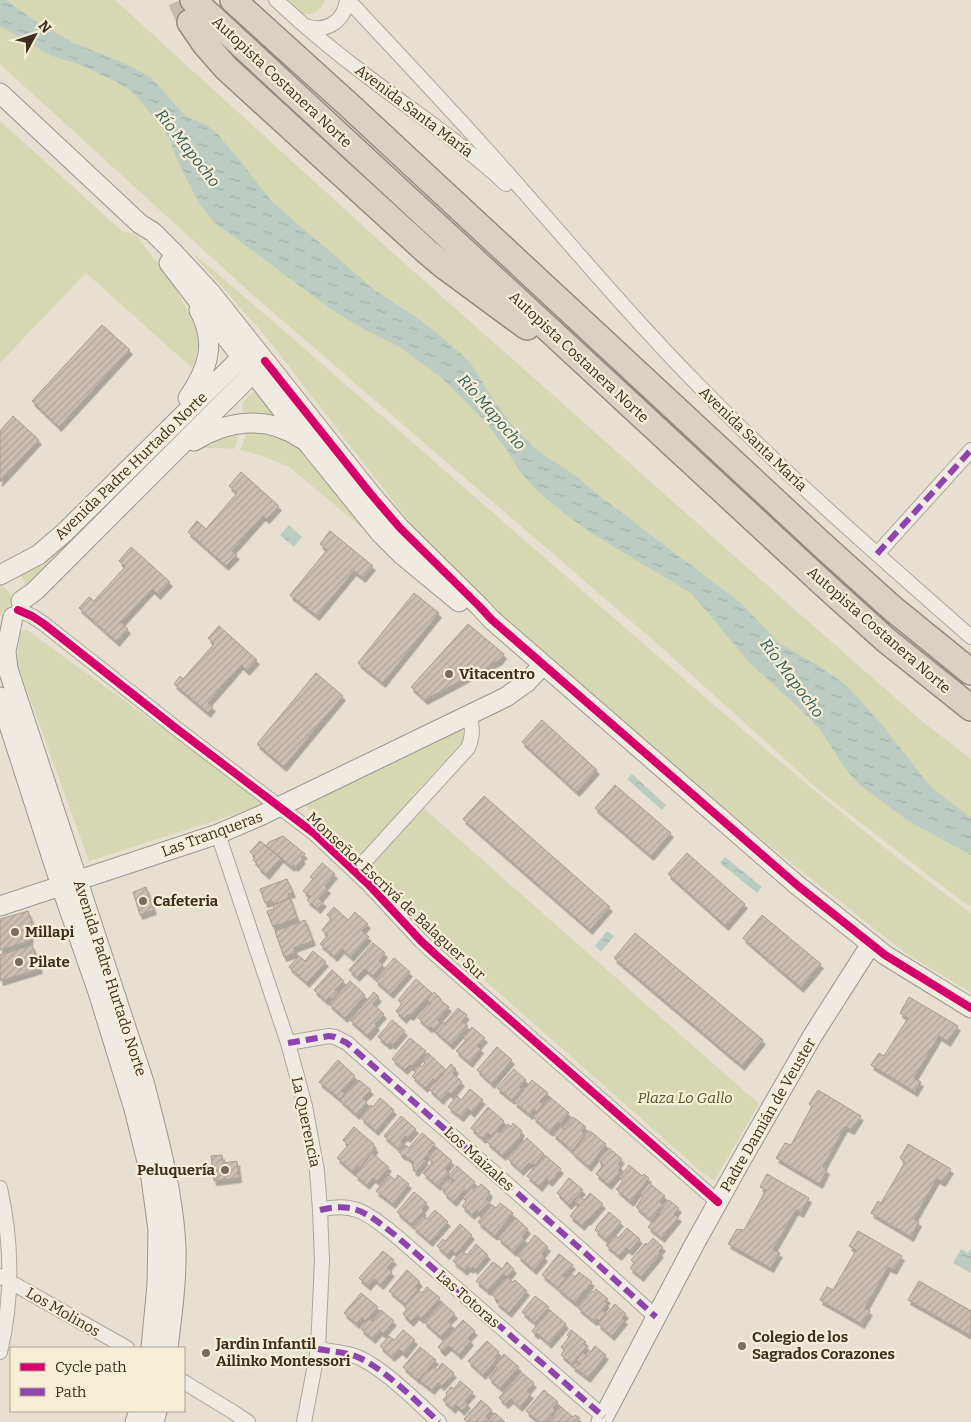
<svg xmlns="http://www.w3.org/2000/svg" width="971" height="1422" font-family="Bitter,serif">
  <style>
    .green { fill: #d6d7b3 }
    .water { fill: url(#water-ripples) }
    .building { fill: url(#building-hatch); stroke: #a89c90; filter: url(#shadow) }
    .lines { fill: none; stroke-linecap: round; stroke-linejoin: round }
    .highway-tunnel { stroke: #c5bcae; stroke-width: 25; stroke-dasharray: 25 12; stroke-linecap: butt }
    .street-casing { stroke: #ada599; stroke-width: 16 }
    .secondary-casing { stroke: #9c958a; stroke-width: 21 }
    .highway-casing { stroke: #928b80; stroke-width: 28 }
    .street { stroke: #efebe3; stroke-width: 14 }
    .secondary { stroke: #efebe3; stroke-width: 19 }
    .highway { stroke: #dad1c2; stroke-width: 25 }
    .quiet { stroke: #8e44ad; stroke-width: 6; stroke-dasharray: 12 6; stroke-linecap: butt }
    .cycleway-casing { stroke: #f7eed8; stroke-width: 11 }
    .cycleway { stroke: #d6006c; stroke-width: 8 }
    .poi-dot { fill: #786c5e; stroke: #f7eed8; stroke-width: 2 }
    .labels { text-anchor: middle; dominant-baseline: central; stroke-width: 4.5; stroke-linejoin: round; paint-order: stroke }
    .street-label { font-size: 15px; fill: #3d2e20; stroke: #f7eed8 }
    .poi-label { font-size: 15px; font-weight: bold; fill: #3d2e20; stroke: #f7eed8; text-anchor: start }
    .park-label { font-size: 15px; font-style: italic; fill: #4d5a26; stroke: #f7eed8 }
    .water-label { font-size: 16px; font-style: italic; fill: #2f5d5a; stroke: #f7eed8 }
  </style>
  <defs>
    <pattern id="water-ripples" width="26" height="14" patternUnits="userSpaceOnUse" patternTransform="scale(1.25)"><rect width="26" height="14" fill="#bcccc2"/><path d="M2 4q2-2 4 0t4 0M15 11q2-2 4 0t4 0" fill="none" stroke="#a2b0a6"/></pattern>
    <pattern id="building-hatch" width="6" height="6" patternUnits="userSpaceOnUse" patternTransform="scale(1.25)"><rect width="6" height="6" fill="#cbbfb2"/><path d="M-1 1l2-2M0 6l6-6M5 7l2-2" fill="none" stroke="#afa499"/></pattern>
    <filter id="shadow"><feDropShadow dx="2.5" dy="4.5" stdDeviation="0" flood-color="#0004"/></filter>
  </defs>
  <rect width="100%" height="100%" fill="#e7e0d1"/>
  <path class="green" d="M0 0H115L384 245 768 586 923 722 971 759V906L963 902 820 791 653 640 254 296 0 64Z
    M285 0H325C321 11 309 19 298 11 294 8 290 4 285 0Z
    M0 121 123 232 134 233 171 280 193 321 199 341 195 362 192 368 86 273 0 363Z
    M192 253 213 270C364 399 512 530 662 660 763 747 863 835 971 913V993L904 952 713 801 500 615 449 569 399 509 267 338Z
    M233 378 235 380 27 586 20 575 44 562 64 546 97 511Z
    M257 383 288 420 244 417 242 403 254 391 252 388Z
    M245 428 299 441 397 557 305 480 289 467 263 456 240 450 246 435Z
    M238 430 239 434 234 449 220 448H204L194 455C207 441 220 436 238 430Z
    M0 585C14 591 15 608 0 614Z
    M27 630 267 804 89 861 17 663 20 631Z
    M458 729 463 731 465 735 463 741 411 797 759 1104 714 1181 704 1174 427 929 361 855 304 804Z"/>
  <path class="water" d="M0 0H6L38 23 74 43 124 63 141 72 152 79 161 88 176 106 187 117 207 125 217 133 241 162 273 203 376 291 419 319 445 340 470 362 494 401 512 425 535 449 576 476 596 493 742 604 779 643 819 666 846 685 883 726 930 786 971 818V855L907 820 860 785 846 770 819 728 799 708 749 662 691 593 591 533 568 516 536 490 518 469 505 447 482 418 443 379 398 346 365 330 332 310 214 222 198 202 175 155 170 140 162 127 138 98 128 89 115 81 76 63 52 56 0 26Z
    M289 525 302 537 294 547 280 535Z
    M632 774 666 805 662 810 627 779Z
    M725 857 762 887 757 893 720 863Z
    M607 931 614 936 601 952 595 946Z
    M971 1248V1273L953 1263 961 1249 968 1253Z"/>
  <path class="building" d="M102 325 130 350 59 427 32 401Z
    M13 416 39 440 0 482V431Z
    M241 472 279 506 267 519 263 516 232 551 237 555 226 566 188 532 197 521 206 529 237 493 229 486Z
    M330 531 373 566 363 578 354 571 317 616 290 595 327 550 320 544Z
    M131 547 170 582 158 595 152 589 121 623 128 629 117 642 79 608 89 597 94 601 125 567 119 561Z
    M414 593 439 613 383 683 358 663Z
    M468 624 504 654 500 660 425 700 411 687Z
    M219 626 257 660 247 671 241 665 208 703 213 707 208 713 174 684 180 676 183 679 214 644 208 638Z
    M316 673 343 696 284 767 257 744Z
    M542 720 597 770 577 792 522 742Z
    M615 785 671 833 651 856 595 808Z
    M484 796 610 907 590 930 463 819Z
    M283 836 305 854 301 857 303 859 296 867 293 865 292 867 266 846 269 842Z
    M260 841 281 858 267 875 258 867 259 866 253 860 255 857 250 852Z
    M687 853 745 904 726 926 668 874Z
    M322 863 335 874 325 886 328 889 319 899 324 902 318 909 307 900 310 896 303 891 313 879 310 877Z
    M287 879 293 893 288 894 290 898 273 905 272 901 265 903 260 889Z
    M146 887 154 910 140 915 133 892Z
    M290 898 297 918 273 927 267 911 274 909 273 905Z
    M334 907 348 920 355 912 368 924 362 931 369 937 351 957 342 949 335 957 320 944 328 935 322 930 331 919 327 915Z
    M28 911 32 922 30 941 0 950V919Z
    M762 915 821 964 801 988 743 938Z
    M305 920 313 941 294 948 296 953 284 957 275 931Z
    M635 933 763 1040 742 1066 614 958Z
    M373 943 385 953 379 961 383 964 373 976 365 969 357 977 349 970Z
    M32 945 40 969 1 981 0 976V955Z
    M313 951 326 962 307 983 289 967 299 956 305 961Z
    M394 958 410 972 391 994 375 980Z
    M332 970 344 981 335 990 338 992 332 1000 329 997 326 1001 314 990Z
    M416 979 432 993 411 1016 408 1014 404 1019 396 1011 402 1004 398 1000Z
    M350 981 365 995 345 1018 329 1004Z
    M374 992 379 997 373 1004 384 1014 375 1024 377 1026 368 1036 350 1020Z
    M434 992 441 999 440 1000 449 1007 438 1020 441 1023 435 1030 431 1027 429 1028 418 1018 431 1003 427 1000Z
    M909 997 958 1026 948 1042 939 1036 914 1078 921 1082 915 1092 871 1065 879 1053 884 1056 908 1018 900 1013Z
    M458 1008 467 1015 462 1021 468 1026 451 1045 435 1031 443 1022 445 1023Z
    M392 1020 405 1031 393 1045 390 1043 388 1045 378 1037Z
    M472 1027 485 1038 478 1046 481 1049 470 1063 456 1051 466 1040 463 1037Z
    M410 1038 426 1051 412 1067 410 1065 405 1070 392 1059Z
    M497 1047 512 1060 492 1084 477 1070Z
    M428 1053 446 1070 436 1082 433 1079 425 1088 412 1076 416 1072 413 1070 419 1064 422 1067 425 1063 422 1061Z
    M338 1060 355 1076 342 1091 345 1093 340 1099 319 1082Z
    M451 1064 456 1069 453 1073 462 1082 451 1095 448 1092 441 1100 429 1089Z
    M514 1069 526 1080 520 1087 522 1088 512 1100 497 1088Z
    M359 1080 371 1090 363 1098 367 1102 357 1115 340 1100Z
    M532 1080 548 1093 540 1101 543 1104 537 1112 534 1110 530 1115 514 1102Z
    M470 1089 483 1100 472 1113 468 1109 461 1117 448 1107 457 1096 461 1100Z
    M818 1090 861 1116 852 1130 845 1127 823 1167 827 1170 820 1184 776 1158 785 1143 791 1145 812 1106 809 1104Z
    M550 1097 569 1113 560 1124 558 1122 550 1132 533 1117Z
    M380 1098 394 1110 376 1131 361 1118 371 1105 373 1107Z
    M488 1107 504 1121 491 1136 488 1133 483 1139 471 1128Z
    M401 1116 416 1129 408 1138 405 1136 401 1141 404 1143 399 1149 384 1136Z
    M573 1117 586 1127 582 1131 585 1135 572 1151 553 1134 560 1126 564 1129Z
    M513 1123 522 1131 520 1135 521 1136 503 1156 487 1142 497 1131 500 1133 508 1124 511 1127Z
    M354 1127 374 1144 373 1146 376 1148 359 1168 358 1166 353 1172 337 1158 348 1145 343 1140Z
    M590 1131 606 1144 589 1167 572 1152Z
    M422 1133 435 1144 428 1152 429 1153 424 1159 426 1160 416 1172 413 1170 414 1168 412 1166 414 1163 404 1155 403 1156 399 1152 405 1145 409 1148Z
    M527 1138 544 1154 534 1166 533 1164 531 1166 529 1163 521 1171 508 1159Z
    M908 1144 951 1169 943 1182 937 1179 914 1219 919 1222 911 1237 871 1213 878 1201 881 1203 905 1162 900 1158Z
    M437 1148 452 1161 445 1169 449 1173 438 1186 423 1173 433 1162 428 1158Z
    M609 1148 622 1159 618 1164 621 1167 618 1170 620 1172 609 1185 596 1174 603 1165 598 1160Z
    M372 1153 389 1167 377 1181 373 1178 367 1185 355 1175Z
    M222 1155 223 1163 237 1161 239 1178 214 1181 211 1156Z
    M545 1155 561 1169 550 1182 546 1179 540 1187 527 1176Z
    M629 1165 642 1176 644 1174 649 1178 631 1202 616 1189 623 1181 619 1178Z
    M457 1166 475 1182 466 1192 464 1190 454 1202 444 1193 445 1191 440 1187 446 1179 451 1183 454 1180 448 1176Z
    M767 1174 809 1198 801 1213 796 1210 773 1250 780 1253 771 1268 728 1244 737 1229 744 1230 766 1190 760 1187Z
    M389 1175 395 1180 398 1175 409 1184 393 1204 376 1191Z
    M569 1178 583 1190 569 1205 557 1193Z
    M649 1183 665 1196 660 1202 663 1205 651 1220 636 1207 643 1197 640 1194Z
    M481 1184 490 1192 488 1193 490 1194 486 1199 490 1201 479 1213 476 1211 472 1215 462 1206 466 1201 463 1198 471 1188 475 1191Z
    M414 1192 427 1203 422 1209 424 1211 412 1225 397 1212Z
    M590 1193 603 1204 588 1221 587 1220 582 1226 570 1216 579 1205 574 1201 579 1196 584 1200Z
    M669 1200 679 1208 674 1214 679 1217 662 1238 648 1227 653 1221 654 1222 660 1214 659 1213Z
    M500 1203 513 1213 495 1236 478 1222 492 1205 496 1208Z
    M435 1210 448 1222 430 1242 413 1227 423 1216 427 1219Z
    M609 1212 621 1222 606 1240 595 1230 597 1228 596 1227Z
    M516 1218 528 1229 522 1237 525 1239 514 1252 498 1238Z
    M460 1224 472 1235 456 1254 451 1250 447 1255 437 1246 443 1239 445 1241Z
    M627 1228 640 1239 630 1251 626 1248 619 1256 606 1245 615 1235 618 1238Z
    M858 1231 902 1256 894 1270 888 1267 865 1308 870 1311 862 1324 820 1300 827 1287 833 1290 856 1250 849 1246Z
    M535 1235 548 1247 542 1254 545 1257 534 1270 518 1256Z
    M653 1238 663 1247 659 1251 661 1253 641 1277 630 1268 634 1263 631 1260 646 1243 647 1245Z
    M476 1244 488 1255 475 1270 473 1267 471 1269 468 1267 465 1271 453 1261 462 1251 467 1255Z
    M383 1251 394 1260 387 1268 392 1272 381 1285 374 1279 368 1286 359 1278Z
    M559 1254 573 1265 563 1276 566 1278 558 1288 542 1275Z
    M493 1262 502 1269 507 1262 514 1269 507 1277 503 1274 488 1291 476 1281Z
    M407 1270 420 1282 415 1287 418 1289 405 1304 389 1291Z
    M579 1272 592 1282 575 1303 558 1289 571 1274 575 1277Z
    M507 1277 513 1282 515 1280 527 1291 509 1313 496 1302 498 1300 492 1295Z
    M919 1281 971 1311V1336L908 1300Z
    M427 1287 440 1298 421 1319 417 1315 411 1322 403 1314 407 1309 404 1307 419 1290 422 1293Z
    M596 1289 608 1299 605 1302 607 1303 602 1310 606 1313 599 1321 597 1319 594 1321 578 1308 592 1291 594 1292Z
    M361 1293 378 1307 365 1321 362 1318 357 1324 344 1313Z
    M535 1296 549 1307 535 1323 522 1312Z
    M442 1302 455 1314 448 1321 452 1324 441 1337 424 1322Z
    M615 1304 626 1314 622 1318 625 1320 612 1336 598 1324Z
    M381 1310 394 1321 383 1334 380 1331 373 1339 361 1329 369 1319 372 1321Z
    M550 1310 566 1324 549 1344 537 1333 536 1335 532 1331Z
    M463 1320 475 1331 468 1338 471 1341 459 1355 449 1346 443 1352 438 1347Z
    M403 1330 415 1340 404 1354 400 1350 392 1357 380 1346 389 1336 394 1340Z
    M571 1330 586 1342 584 1344 587 1346 572 1364 561 1355 564 1350 561 1347 569 1337 567 1335Z
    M487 1341 499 1352 495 1357 497 1359 483 1375 468 1361Z
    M595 1346 606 1355 588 1378 572 1366 576 1362 580 1365 581 1364 576 1360 583 1352 587 1356Z
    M420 1347 436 1360 418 1380 403 1367Z
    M504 1354 519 1367 500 1388 489 1378 497 1368 495 1366Z
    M442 1363 454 1373 442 1386 438 1383 432 1390 419 1380 427 1370 429 1372 433 1367 437 1370Z
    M521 1372 534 1383 527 1391 531 1394 520 1407 511 1399 506 1404 499 1398Z
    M460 1381 473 1392 465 1401 468 1404 462 1411 456 1405 453 1409 443 1400 447 1395 446 1393 451 1387 454 1389Z
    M544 1390 558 1402 553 1408 556 1410 546 1422H539L526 1411Z
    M481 1400 492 1410 486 1416 489 1419 486 1422H467L464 1419Z
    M561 1407 573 1417 575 1415 580 1418 577 1422H548Z
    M495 1413 505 1422H487Z"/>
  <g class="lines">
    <path class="highway-tunnel" d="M180 0 190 22"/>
    <defs>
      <path id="street" d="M276 0C305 27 336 53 367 76 414 112 463 144 506 184
        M348 0C394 49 440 98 485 148 557 228 625 311 701 388 787 476 879 556 971 637
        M305 26C326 33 344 22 347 0
        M877 554 971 450
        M18 610 32 616 44 624 177 729 315 834 369 885 421 941 435 954 718 1202
        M218 834 288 1043 305 1106 317 1171 320 1210 322 1260 318 1349 304 1422
        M355 872 468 748C473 736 473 728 469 715
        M288 1043 329 1036 335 1037 347 1043 583 1251 656 1317
        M0 1188C12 1241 13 1299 0 1352
        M320 1210C356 1201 369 1215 395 1235L604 1417
        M0 1276 127 1348
        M318 1349C329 1351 341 1352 352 1355 379 1363 418 1403 439 1422
        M184 1382 233 1412 248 1422"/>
      <path id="secondary" d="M0 93 140 224 153 232 175 254 211 293 370 493 400 528 480 607 492 620 797 885 885 955 971 1008
        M169 263 309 445 380 533 402 555 459 602
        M188 398C208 369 217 343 199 310
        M194 441C228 420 267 415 302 439
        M0 575 38 555 64 533 250 349
        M21 601 35 591 262 364
        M13 617 6 651 8 669 144 1082C158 1136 173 1190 176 1246 177 1280 172 1315 168 1348
        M0 697 61 886 98 992 134 1109 151 1178 158 1230 157 1285 151 1348
        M0 906 218 834 262 815 506 697 527 682 543 665
        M135 1422 139 1411
        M154 1422 157 1411
        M601 1422 694 1245 743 1157 813 1035 871 944"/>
      <path id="highway" d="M193 0 827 587 886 640 971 708
        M233 0 351 107 819 542 892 608 971 672
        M190 22 205 44 226 68 425 250 444 266 527 327"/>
    </defs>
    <use href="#street" class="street-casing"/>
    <use href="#secondary" class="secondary-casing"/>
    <use href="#highway" class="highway-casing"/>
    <use href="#street" class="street"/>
    <use href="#secondary" class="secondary"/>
    <use href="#highway" class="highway"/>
    <path class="quiet" d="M877 554 971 450
      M288 1043 329 1036 335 1037 347 1043 583 1251 656 1317
      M320 1210C356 1201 369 1215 395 1235L604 1417
      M318 1349C329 1351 341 1352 352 1355 379 1363 418 1403 439 1422"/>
    <defs>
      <path id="cycleway" d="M265 361 370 493 400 528 480 607 492 620 797 885 885 955 971 1008
        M18 610 32 616 44 624 177 729 315 834 369 885 421 941 435 954 718 1202"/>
    </defs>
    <use href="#cycleway" class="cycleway-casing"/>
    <use href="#cycleway" class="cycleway"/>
  </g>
  <g class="poi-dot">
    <circle cx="449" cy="674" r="5"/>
    <circle cx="143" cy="901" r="5"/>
    <circle cx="15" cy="932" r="5"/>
    <circle cx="19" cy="962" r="5"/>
    <circle cx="225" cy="1170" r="5"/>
    <circle cx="742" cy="1346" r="5"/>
    <circle cx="206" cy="1353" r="5"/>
  </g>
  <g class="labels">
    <g class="street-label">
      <text transform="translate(282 82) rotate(43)">Autopista Costanera Norte</text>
      <text transform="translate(414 111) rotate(37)">Avenida Santa María</text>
      <text transform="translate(579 357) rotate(43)">Autopista Costanera Norte</text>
      <text transform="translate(753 439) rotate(44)">Avenida Santa María</text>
      <text transform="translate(131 466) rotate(-44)">Avenida Padre Hurtado Norte</text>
      <text transform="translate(879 630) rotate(41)">Autopista Costanera Norte</text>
      <text transform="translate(212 834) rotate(-20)">Las Tranqueras</text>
      <text transform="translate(396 896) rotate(43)">Monseñor Escrivá de Balaguer Sur</text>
      <text transform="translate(110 978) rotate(72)">Avenida Padre Hurtado Norte</text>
      <text transform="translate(768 1115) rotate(-60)">Padre Damián de Veuster</text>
      <text transform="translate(306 1122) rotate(78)">La Querencia</text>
      <text transform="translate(479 1159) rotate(42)">Los Maizales</text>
      <text transform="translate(468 1299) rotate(41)">Las Totoras</text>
      <text transform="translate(63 1312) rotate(30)">Los Molinos</text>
    </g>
    <g class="poi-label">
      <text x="459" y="674">Vitacentro</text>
      <text x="153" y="901">Cafeteria</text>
      <text x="25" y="932">Millapi</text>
      <text x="29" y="962">Pilate</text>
      <text x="215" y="1170" text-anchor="end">Peluquería</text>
      <text x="752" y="1337">Colegio de los<tspan x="752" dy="17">Sagrados Corazones</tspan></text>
      <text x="216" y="1344">Jardin Infantil<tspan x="216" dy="17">Ailinko Montessori</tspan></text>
    </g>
    <g class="park-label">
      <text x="685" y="1098">Plaza Lo Gallo</text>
    </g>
    <g class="water-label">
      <text transform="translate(188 148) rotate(52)">Río Mapocho</text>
      <text transform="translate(492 412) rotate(49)">Río Mapocho</text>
      <text transform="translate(792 678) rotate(53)">Río Mapocho</text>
    </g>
  </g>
  <rect x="10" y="1347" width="175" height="65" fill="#f7eed8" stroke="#ada18e"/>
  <rect x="20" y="1363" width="25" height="8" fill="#d6006c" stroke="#ada18e"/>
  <text x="55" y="1372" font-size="15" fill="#3d2e20">Cycle path</text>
  <rect x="20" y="1388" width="25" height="8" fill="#8e44ad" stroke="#ada18e"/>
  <text x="55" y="1397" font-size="15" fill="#3d2e20">Path</text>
  <g transform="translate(35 35) rotate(50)" stroke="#f7eed8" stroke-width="4" paint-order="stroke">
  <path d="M0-4L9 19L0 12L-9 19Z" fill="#3d2e20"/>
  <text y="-8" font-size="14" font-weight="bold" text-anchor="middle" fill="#3d2e20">N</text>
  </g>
</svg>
